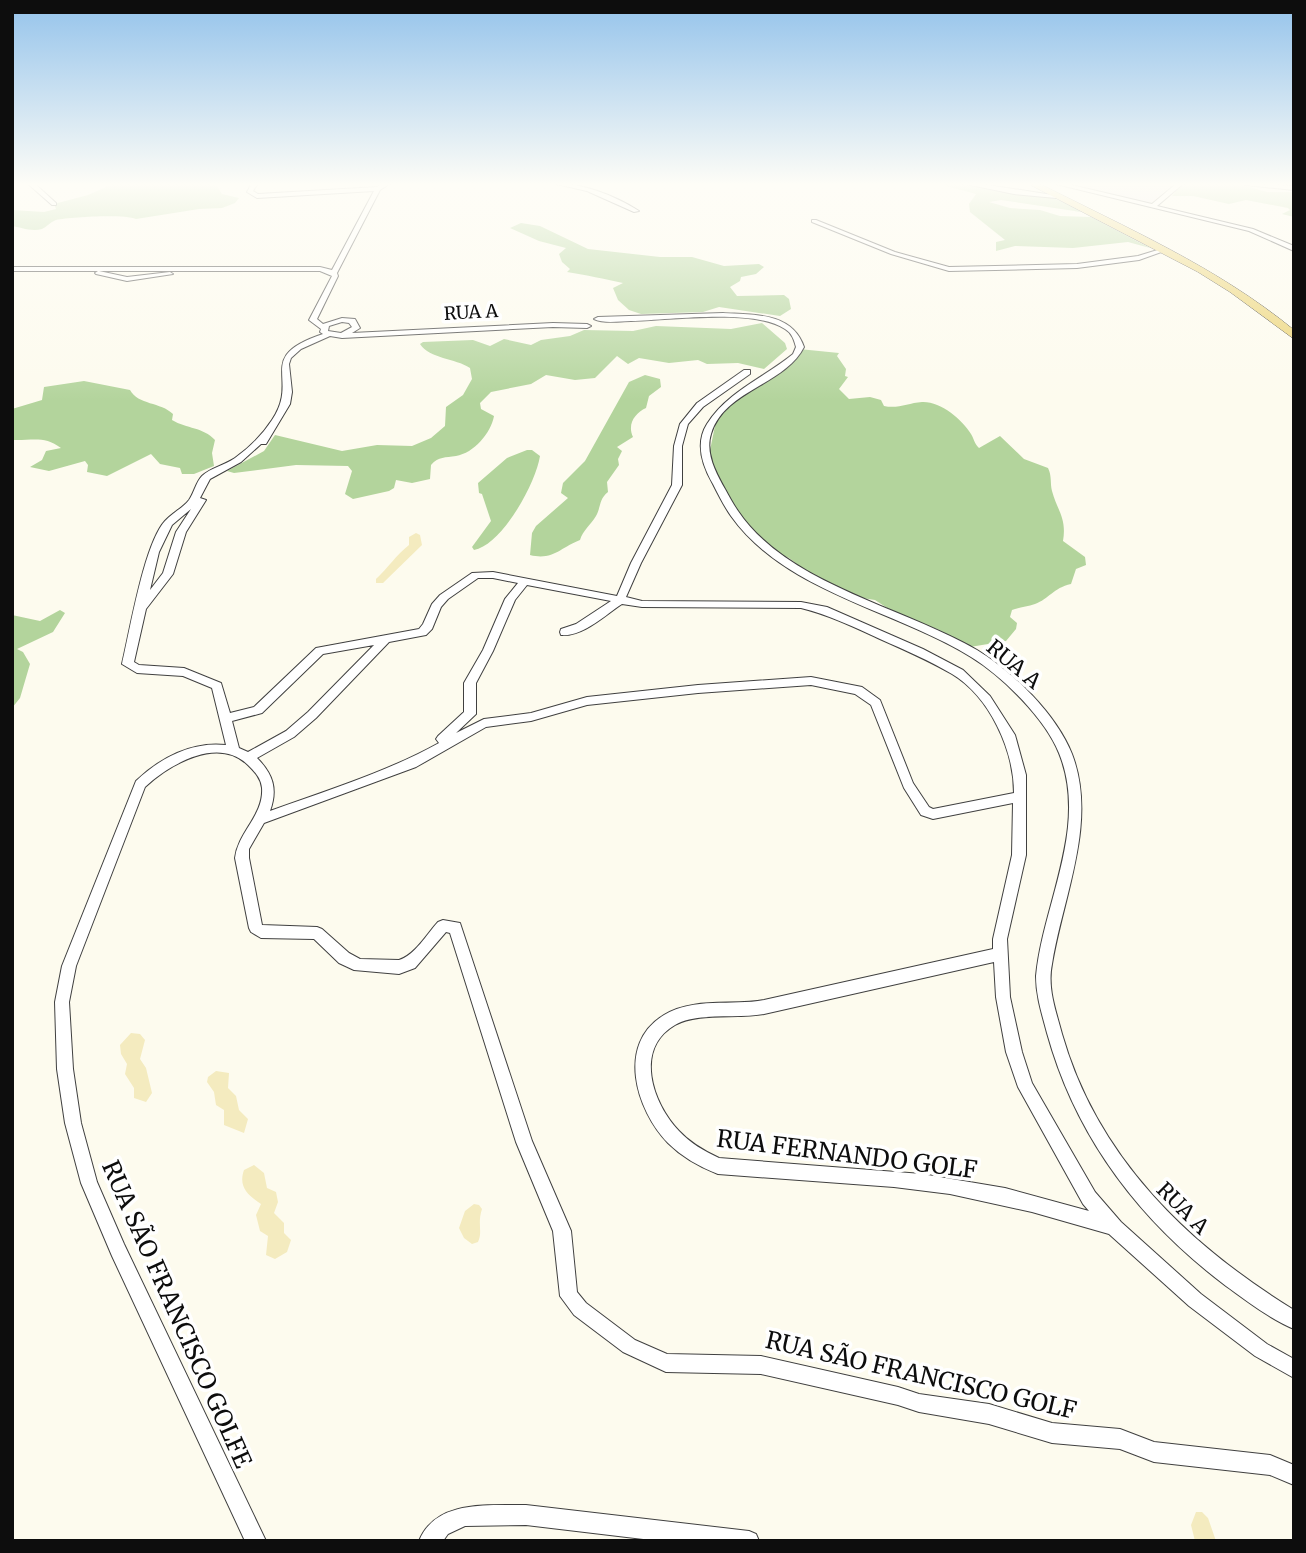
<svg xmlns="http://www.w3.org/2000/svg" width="1306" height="1553" font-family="Merriweather,serif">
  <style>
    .industrial { fill: #eae2eb }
    .forest { fill: #b3d49c }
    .sand { fill: #f4ebbf }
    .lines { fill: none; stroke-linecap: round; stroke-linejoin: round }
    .minor-casing { stroke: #404040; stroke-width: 2 }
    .primary-casing { stroke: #1e1e1e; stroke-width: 1 }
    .minor { fill: #fff; fill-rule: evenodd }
    .primary { fill: #ebd270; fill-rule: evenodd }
    .labels { text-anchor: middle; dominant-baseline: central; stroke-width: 7; stroke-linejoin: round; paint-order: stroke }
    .far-street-label { font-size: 18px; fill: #0d0d0d; stroke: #fff }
    .street-label { font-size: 21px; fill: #0d0d0d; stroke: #fff }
    .near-street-label { font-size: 24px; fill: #0d0d0d; stroke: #fff }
  </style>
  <rect width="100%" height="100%" fill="#fdfbee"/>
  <path class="industrial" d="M1061 183H1174L1150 204Z"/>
  <path class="forest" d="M115 183H215L222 194 239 198 235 203 222 208 199 209 136 219C123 214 71 217 56 220 50 222 47 227 42 229 31 232 20 227 12 226V210L44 212 56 209 54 204 88 195Z
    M935 183C972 183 1054 189 1081 212L1001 200 989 202 1010 208 1040 210 1060 216 1091 217 1150 248 1128 242 1073 248 1015 246 996 251V242L1005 240 970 212 969 204 976 194Z
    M1183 183H1235L1267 192H1294V217L1282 214 1290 210 1288 208 1246 200 1229 204 1193 196H1172Z
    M521 223 540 226 588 249 660 257H692L724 266 759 264 764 267 756 274 741 277 740 281 730 287 737 296 784 295 789 299 791 309 780 316 719 307 703 312 641 314 629 310 618 300 613 288 623 283C604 279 587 275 567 272L570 269 562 262 559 254 566 248 539 241 510 228Z
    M762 323 785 343 787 349 764 369 738 363 707 364 698 360 669 363 639 358 628 364 617 356 595 378 575 380 546 375 531 384 491 392 480 403 481 409 494 416C491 433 474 453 456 456 445 458 439 456 431 465L430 479 412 483 396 480 394 488 389 491 353 499 345 494 352 471 348 466 296 465 234 473 227 471 264 451 275 435 342 451 377 445 412 446 431 438 445 426 446 407 463 395 472 379 470 368C455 358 430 359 420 344L423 342 473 340 490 346 504 339 531 345 541 340 570 336 584 330 633 331 656 326 731 329Z
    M799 349 839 353 837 356 846 369 845 376 848 377 839 389 849 399 870 397 881 400 884 406C898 409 908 403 922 402 940 401 962 419 971 434 974 439 974 443 979 448L1000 436 1024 459 1048 468C1052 476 1050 483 1052 491 1057 510 1067 518 1063 541L1085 557 1086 565 1076 569 1071 584C1053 588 1049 599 1035 604 1027 607 1020 607 1012 610L1010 617 1017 623 1016 629 1006 641 970 647 937 629 898 615 875 600 862 598 807 572 789 558 757 543 735 522 714 486 709 455 716 421 729 405Z
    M645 375 660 379 661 387 649 396 646 408C635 413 627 424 633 437L617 447 622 451 618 459 619 465 607 482 608 492C599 499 601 507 596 516 590 526 583 530 580 540 561 547 553 561 530 555L532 533 536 526 568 498 561 493 563 483 585 461 629 382Z
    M84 381 130 390C138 405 161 402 173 414L172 420C187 429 203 427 215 440L212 453 214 466 194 474H182L180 468 160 464 151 454 107 476 87 472 88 465 85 461 49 471 30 467 42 460 46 451 61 448C44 435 31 441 12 440V409L42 400 44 387Z
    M527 450H532L540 456C536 483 502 545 474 550L472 547 491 521 482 494 479 493 478 483 507 458Z
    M60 610 65 613 53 632 17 649 23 652 30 664 20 698 12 708V615L40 621Z"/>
  <path class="sand" d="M416 533 420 535 422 545 383 583H376V579C388 568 396 555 409 545V537Z
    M131 1033 140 1034 145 1040 140 1059 146 1068 152 1093 146 1102 134 1098V1088L125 1074 127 1064 121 1054 120 1045Z
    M216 1071 229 1073 228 1088 236 1096 239 1110 248 1119 244 1133 224 1125V1110L216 1105 214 1092 207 1082 208 1077Z
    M254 1165 264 1173 267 1188 276 1192 278 1202 274 1213 284 1223V1233L291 1240 287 1252 275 1259 266 1255 268 1236 260 1231 256 1215 261 1204C248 1195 238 1187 244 1170Z
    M474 1204 479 1205 482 1209C477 1224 483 1232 478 1242L472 1244 464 1238 459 1228 465 1211Z
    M1196 1512H1202L1208 1518 1216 1541H1195L1191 1525Z"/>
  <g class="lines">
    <defs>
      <path id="minor" d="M27 183H34L56 203V205H52Z
        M252 183H258L253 191 258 194 377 187 383 183H391L380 190 337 273 338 276 317 319 323 324 342 318 355 319 360 328 352 333 553 323 587 324 591 326 587 328 553 327 342 338 330 336 301 349 291 358 289 364 292 392 290 404 266 444H261L241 462 210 479 200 498 206 500 186 532 173 574 146 609 134 662 139 665 184 668 221 683 230 713 254 707 316 648 419 629 423 624 432 604 440 595 472 573 493 572 617 596 631 563 672 485 674 446 680 424 697 403 744 370H750V374L703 407 688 424 682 446V485L641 563 626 597 642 601 801 602 827 607 923 649 963 670 990 696 1015 735 1026 775V855L1007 939 1010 997 1022 1052 1032 1083 1095 1192 1121 1222 1201 1294 1267 1344 1294 1359V1378L1255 1356 1189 1306 1109 1234 1032 1212 950 1194 894 1187 718 1174C700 1167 682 1157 668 1143 636 1110 616 1044 664 1015 693 997 732 1006 764 1000L993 949V939L1012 855 1013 803 933 819 921 815 904 788 871 705 855 694 811 685 698 693 587 705 531 721 486 727 416 767 264 823 249 849V858L262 925 317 927 322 929 349 953 360 959 399 960C415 955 427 934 438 922L443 920 460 923 532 1141 571 1231 577 1292 586 1303 635 1340 667 1354 761 1356 898 1387 919 1394 989 1404 1052 1423 1120 1429 1154 1442 1270 1455 1294 1465V1485L1270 1475 1154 1462 1120 1449 1052 1443 989 1424 919 1412 898 1405 761 1374 666 1372 623 1352 574 1315 560 1296 553 1231 516 1142 450 933 446 932 415 968 399 974 354 970 339 963 314 939 261 938 251 932 249 928 235 858C238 832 264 815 262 788 261 778 255 772 248 765 218 736 170 764 145 787L76 966 69 1002 73 1069 81 1123 97 1182 124 1244 266 1541H245L112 1256 81 1183 65 1123 57 1069 55 1002 62 966 136 781C160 758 192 741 226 745L212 688 183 676 137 673 122 664C130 631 144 544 165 521 172 513 183 508 189 500 194 493 196 482 202 476 210 468 225 465 235 458 249 448 263 434 272 420 301 378 253 357 323 334L320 332 321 329 309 320 332 276 320 271H99L127 277 170 272 173 274 127 281 96 274 95 273 98 271H12V267H320L332 270 374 191 257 198 247 192ZM342 322 349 323 352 327 341 333 328 331 329 326ZM191 509 176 532 163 573 150 590 159 552 172 525ZM478 578H493L518 583 505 599 483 650 464 683V712L438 736 436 739 439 743C387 772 328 790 270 811 278 789 273 774 257 758L294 737 316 718 389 642 426 635 432 629 441 607 448 599ZM527 585 611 601 576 624 561 629 560 632 561 635C583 637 605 615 622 604L642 607 801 608C829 615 854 627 880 639 905 650 930 661 952 674 990 697 1014 750 1014 793L933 809 929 807 913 783 880 700 862 687 811 677 698 685 587 697 531 713 484 719 456 733 476 714V683L493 651 515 600ZM374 645 308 712 286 731 248 752 239 748 232 721 262 713 323 654ZM994 962 996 997 1006 1052 1018 1087 1083 1204 1089 1211 1005 1188 922 1174 719 1158C704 1151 690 1143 679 1131 652 1103 634 1049 675 1025 697 1012 738 1019 764 1014Z
        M552 183C582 183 614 195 639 211L634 212 587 191Z
        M961 183H975L1059 196 1056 198 1014 194Z
        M1052 183H1063L1152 204 1177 183H1184L1157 206 1253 229 1294 246V251L1249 231Z
        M1242 183 1294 186V190L1245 185Z
        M812 220H816L895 252 949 267 1077 264 1138 256 1164 248 1167 250 1139 260 1077 268 949 271 891 254 812 222Z
        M723 313C754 315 792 312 804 347 785 385 724 390 711 434 705 453 716 473 725 489 729 496 733 504 738 511 787 584 903 607 977 650 1013 672 1056 714 1072 754 1098 822 1063 896 1052 964 1047 988 1056 1011 1062 1034 1097 1157 1187 1244 1294 1310V1329C1270 1319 1247 1301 1226 1286 1140 1221 1076 1138 1047 1033 1042 1014 1036 996 1036 976 1043 903 1089 827 1059 753 1045 718 1002 676 971 657 895 610 785 592 731 516 724 506 718 494 713 484 702 465 695 443 707 424 727 392 765 377 793 354L796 347C794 340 792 333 785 329 754 308 669 320 631 321 620 321 604 324 594 319L598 317Z
        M526 1505 749 1531 756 1534 759 1541H660L526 1525 465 1526 448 1534 443 1541H419C436 1499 489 1506 526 1505Z"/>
      <path id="primary" d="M1027 183H1038C1127 228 1217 267 1294 330V339L1230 292 1198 272Z"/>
    </defs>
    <use href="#minor" class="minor-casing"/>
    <use href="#primary" class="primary-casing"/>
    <use href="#minor" class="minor"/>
    <use href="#primary" class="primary"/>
  </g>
  <linearGradient id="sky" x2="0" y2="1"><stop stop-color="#94c3eb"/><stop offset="0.46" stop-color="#fefdf7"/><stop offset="1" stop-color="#fefdf7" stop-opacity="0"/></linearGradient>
  <rect width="1306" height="401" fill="url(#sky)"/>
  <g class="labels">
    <g class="far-street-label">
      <text transform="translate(471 312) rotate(-3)">RUA A</text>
    </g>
    <g class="street-label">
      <text transform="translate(1014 664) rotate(40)">RUA A</text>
      <text transform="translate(1183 1208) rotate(45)">RUA A</text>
    </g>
    <g class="near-street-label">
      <text transform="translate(847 1154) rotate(7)">RUA FERNANDO GOLF</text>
      <text transform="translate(177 1314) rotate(66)">RUA SÃO FRANCISCO GOLFE</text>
      <text transform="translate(921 1375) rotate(13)">RUA SÃO FRANCISCO GOLF</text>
    </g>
  </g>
  <rect width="1306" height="1553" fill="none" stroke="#0d0d0d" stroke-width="28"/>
</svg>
